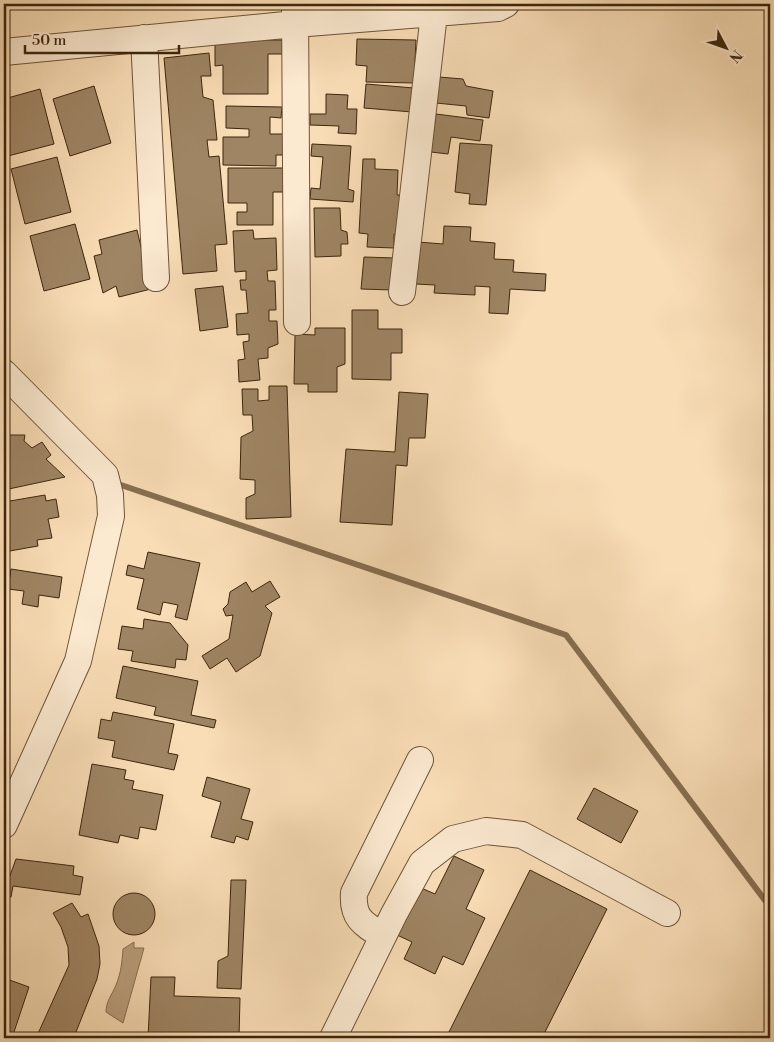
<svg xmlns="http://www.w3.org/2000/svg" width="774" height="1042" font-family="'Libre Bodoni',serif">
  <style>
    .water { fill: #b99f7c; stroke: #876f4f }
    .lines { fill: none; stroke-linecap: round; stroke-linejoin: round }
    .stream { stroke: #876f4f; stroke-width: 6 }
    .building { fill: #9f8564; stroke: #3d260c }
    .minor-casing { stroke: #6c5436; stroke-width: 28 }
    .minor { stroke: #fbe9d0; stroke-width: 26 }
  </style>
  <rect width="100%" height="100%" fill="#f9ddb6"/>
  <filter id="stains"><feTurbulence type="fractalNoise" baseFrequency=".004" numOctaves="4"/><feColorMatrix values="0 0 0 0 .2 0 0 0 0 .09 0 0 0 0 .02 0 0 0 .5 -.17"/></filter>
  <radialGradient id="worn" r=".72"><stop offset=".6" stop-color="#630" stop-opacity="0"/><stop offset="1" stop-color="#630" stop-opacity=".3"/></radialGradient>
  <path class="water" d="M134 942V948H144L123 1023 106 1012C106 1001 112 995 116 985 121 973 122 962 123 949Z"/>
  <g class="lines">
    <path class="stream" d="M115 483 566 635 770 907"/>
  </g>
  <path class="building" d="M203 4H220V8H203Z
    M357 39 416 40 414 83 366 82 367 66 356 65Z
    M215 40H285V54H268V94H223V65L215 66Z
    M209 53 211 76H201L203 97 213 100 217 140H207L209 157 219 156 227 244 215 245 217 271 183 274 164 58Z
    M439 77 463 79 466 86 493 91 489 118 467 115 466 106 436 103Z
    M366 84 414 88 412 112 364 108Z
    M94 86 111 143 70 156 53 99Z
    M40 89 54 144 8 156 4 139V99Z
    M326 94 348 95 347 109H357L356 134 338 133 339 126 310 125V114H326Z
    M226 106 282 107 281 118 270 117V134H286V155H276V166L223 165V137H249V129L226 128Z
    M436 114 483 120 480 141 451 137 448 154 431 152Z
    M460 143 492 145 486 205 469 204 470 194 455 192Z
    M312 144 351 146 348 189 354 191 353 202 310 199 311 188 320 189 323 157 311 156Z
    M57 157 71 212 25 224 11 169Z
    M363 159H375V169L398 170 397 195H401L399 234H394V248L367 247 368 234 359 233Z
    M228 168H287V192H273V225H237V212H247V203H228Z
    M314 208H340L341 230 347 232 348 244H341V256L315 257Z
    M75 224 90 279 44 291 30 236Z
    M444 226 471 227 470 241 495 243 494 259 514 260 513 272 546 274 545 291 510 289 508 314 489 313 490 287 475 286V295L434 293 435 285 415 284 418 242 443 244Z
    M137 230 151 289 119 297 116 286 103 293 94 256 102 254 99 240Z
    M253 230 254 239 276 238 277 270 267 271 268 281H275L276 310H269V321H277L278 344 268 348V358L258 359 260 380 239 382 238 360 245 359 243 342 249 341V334L237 335 236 314 248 313 246 290H241L240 280H246V271L235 272 233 231Z
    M364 257 395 258 393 290 361 289Z
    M223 286 228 327 200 331 195 289Z
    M352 310H378V329H402V353H391V380L352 379Z
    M315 328H345V364L337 367V392H308V384H294L295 334 315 335Z
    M269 386H287L291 517 246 519V498L255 494V480L240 479 241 437 253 431 252 415H243L242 389H258V401L269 400Z
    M399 392 428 394 425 438H409L407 466 396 465 392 525 340 522 346 449 395 452Z
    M9 435H25L24 441 32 448 42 442 51 455 46 459 65 477 4 490V446L8 445Z
    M45 495 46 501 56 499 59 517 48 519 52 538 37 540 38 546 4 552V502Z
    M148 552 200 563 187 620 175 617 178 605 163 602 160 615 137 609 144 579 126 575 128 565 144 569Z
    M11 569 62 577 59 598 39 595 38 607 22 604 24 591 8 589Z
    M270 581 280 597 265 606 272 613 260 656 236 672 227 658 210 669 202 656 229 639 233 615 226 616 223 609 228 604 230 592 246 582 252 592Z
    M144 619 170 623 188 645 186 660 176 659 175 668 131 661 133 651 118 649 122 626 143 629Z
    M123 666 198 681 191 715 216 720 214 728 154 715 156 707 116 698Z
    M113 712 174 724 168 753 178 755 174 770 112 757 115 741 98 738 101 719 111 721Z
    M92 764 126 770 124 779 134 781 132 789 163 795 156 830 140 827 138 839 120 835 118 843 79 835Z
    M207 777 250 789 241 819 253 822 248 840 236 836 234 843 211 837 221 802 202 796Z
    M594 788 638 811 621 843 577 819Z
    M454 856 484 870 466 909 485 918 463 965 443 956 435 974 404 959 412 942 397 935 419 887 435 894Z
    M16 859 74 866 73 875 83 877 80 895 13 886 11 897H4V892Z
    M530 870 607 909 542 1038H461L449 1032Z
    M231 880H246L241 989 217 988 218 961 228 956Z
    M113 914a21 21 0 1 1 42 0a21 21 0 1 1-42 0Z
    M72 903 81 917 88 914 99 946 100 964 97 979 76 1032 89 1038H36L69 965 68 947 61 927 53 913Z
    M151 977H175L174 996 240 998 239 1038H148Z
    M4 978 29 987 12 1038H4Z"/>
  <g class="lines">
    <defs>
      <path id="minor" d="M295 4 297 322
        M144 38 156 278
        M4 52 295 24 498 8 506 4
        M402 292 434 14
        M4 373 105 475 110 495 111 516 78 661 4 825
        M383 936C363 924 352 918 354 893L420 760
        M333 1038 394 914 422 863 453 839 486 831 522 835 667 913"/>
    </defs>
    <use href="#minor" class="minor-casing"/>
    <use href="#minor" class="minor"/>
  </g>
  <rect width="774" height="1042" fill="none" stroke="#f9ddb6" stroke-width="20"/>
  <rect x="5" y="5" width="764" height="1032" fill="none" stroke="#3d260c" stroke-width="2.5"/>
  <rect x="10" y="10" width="754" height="1022" fill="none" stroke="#3d260c"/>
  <g transform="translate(726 48) rotate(131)" stroke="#fbe9d0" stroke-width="4" paint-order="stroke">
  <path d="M0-4L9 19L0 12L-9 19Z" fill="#3d260c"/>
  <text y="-8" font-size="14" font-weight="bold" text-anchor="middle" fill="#3d260c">N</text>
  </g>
  <path d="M25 45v8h154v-8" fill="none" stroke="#3d260c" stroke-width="2.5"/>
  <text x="32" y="45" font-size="15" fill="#3d260c" stroke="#fbe9d0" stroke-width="4" paint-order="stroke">50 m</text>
  <rect width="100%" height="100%" filter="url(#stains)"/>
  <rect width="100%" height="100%" fill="url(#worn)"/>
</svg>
